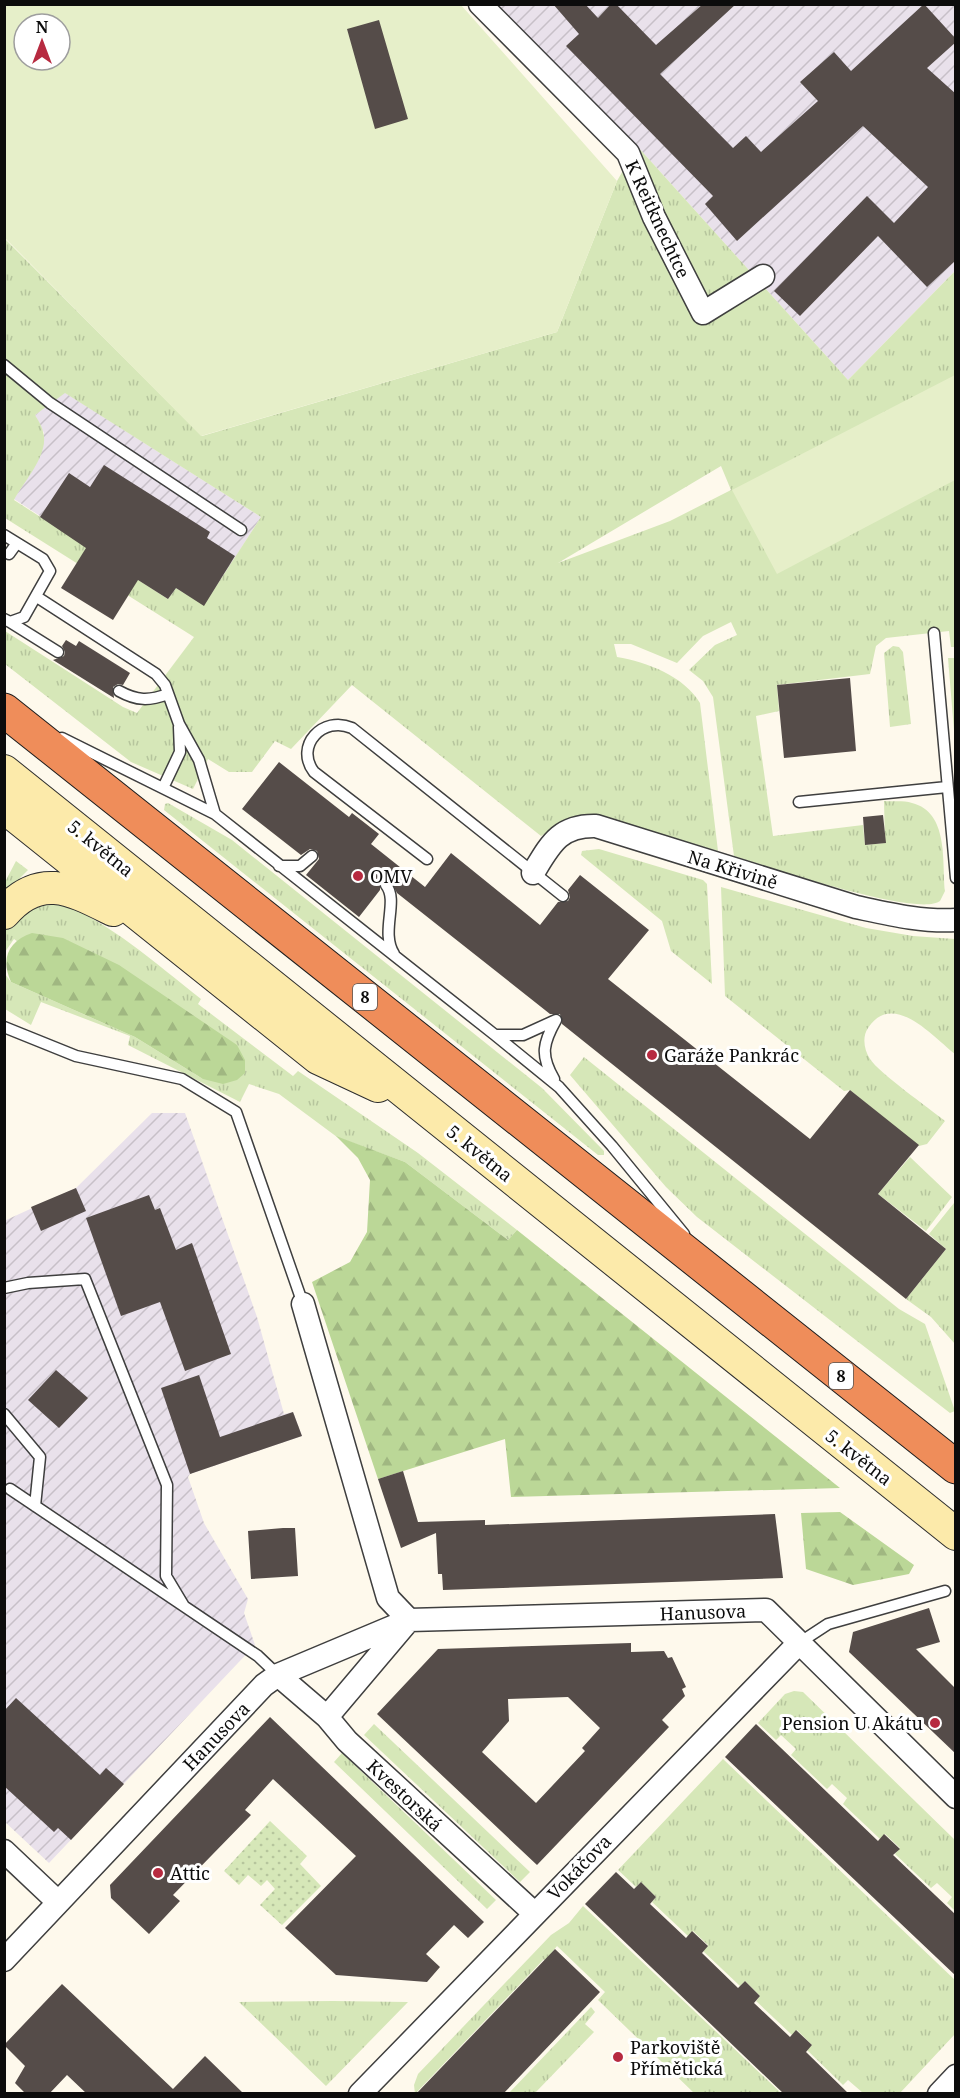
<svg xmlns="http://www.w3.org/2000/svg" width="960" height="2098" font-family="'Noto Serif',serif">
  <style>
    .industrial { fill: url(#industrial-furrows) }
    .grass { fill: url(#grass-tufts); fill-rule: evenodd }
    .forest { fill: url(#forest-firs) }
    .garden { fill: url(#garden-dots) }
    .pitch { fill: #e6efc9; fill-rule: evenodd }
    .building { fill: #554c49; fill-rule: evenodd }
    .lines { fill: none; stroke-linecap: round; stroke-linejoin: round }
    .lane-casing { stroke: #3f3f3f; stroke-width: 13 }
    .street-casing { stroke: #3f3f3f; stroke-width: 25 }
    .secondary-casing { stroke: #2e2e2e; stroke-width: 34 }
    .highway-casing { stroke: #1d1d1d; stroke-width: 35 }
    .lane { stroke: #fff; stroke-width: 10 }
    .street { stroke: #fff; stroke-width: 22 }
    .secondary { stroke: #fceaaa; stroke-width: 32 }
    .highway { stroke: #ef8d5a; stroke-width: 33 }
    .poi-dot { fill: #b72a40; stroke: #fff; stroke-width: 2 }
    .labels { text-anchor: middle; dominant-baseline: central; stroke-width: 6; stroke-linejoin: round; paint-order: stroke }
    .shield { fill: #fff; stroke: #555; stroke-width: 1.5 }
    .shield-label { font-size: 16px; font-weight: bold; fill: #0c0c0c }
    .street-label { font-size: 18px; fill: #0c0c0c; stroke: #fff }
    .poi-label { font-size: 18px; fill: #0c0c0c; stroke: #fff; text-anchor: start }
  </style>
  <defs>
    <pattern id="industrial-furrows" width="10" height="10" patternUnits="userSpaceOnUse" patternTransform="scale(1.5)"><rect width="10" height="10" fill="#e9e1eb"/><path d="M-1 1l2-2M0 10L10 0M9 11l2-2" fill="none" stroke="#c7c0c8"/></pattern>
    <pattern id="grass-tufts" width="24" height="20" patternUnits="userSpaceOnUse" patternTransform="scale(1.5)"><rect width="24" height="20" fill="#d6e7b8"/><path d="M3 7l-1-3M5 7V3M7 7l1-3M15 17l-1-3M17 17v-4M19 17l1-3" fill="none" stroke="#b6c59d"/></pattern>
    <pattern id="forest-firs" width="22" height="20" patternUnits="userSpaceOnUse" patternTransform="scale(1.5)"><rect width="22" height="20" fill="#bbd797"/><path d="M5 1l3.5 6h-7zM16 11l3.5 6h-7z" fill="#a0b781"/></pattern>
    <pattern id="garden-dots" width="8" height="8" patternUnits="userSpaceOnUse" patternTransform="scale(1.5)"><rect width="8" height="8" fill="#d6e7b8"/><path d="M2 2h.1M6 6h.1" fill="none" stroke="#b6c59d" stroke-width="1.8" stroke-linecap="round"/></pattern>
  </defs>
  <rect width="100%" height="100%" fill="#fef9ec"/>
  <path class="industrial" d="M497 5H955V271L848 380 637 146Z
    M64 392 261 517 204 606 168 599 14 499 38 460 44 433 35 415Z
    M152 1113H185L257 1317 284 1414 293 1412 302 1436 190 1474 188 1477 204 1523 248 1599 244 1613 255 1645 49 1863 5 1822 4 1221 76 1188Z"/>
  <path class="grass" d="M637 146 848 380 955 271V647H951L949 631 886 638 876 646 870 674 777 685 779 711 756 716 773 836 863 825 865 845 885 843 884 801C892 802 903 800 912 803 949 812 942 862 945 891L940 901C918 918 766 866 734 856L713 697 703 681 689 670 715 645 737 635 731 622 703 636 677 663 631 644H614L617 657C647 662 684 676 700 703L718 851 609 819 559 825 541 836 352 685 291 749 275 741 252 772H229L208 759 193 789 131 762 5 664V631L123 707 137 713 194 637 5 518 4 238 202 436 557 332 617 181ZM65 393 261 517 204 605 176 588 168 599 14 500C23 482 50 454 43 432 42 426 38 420 35 415ZM721 466 731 490 670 521 558 563Z
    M893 646 899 647 903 652 911 724 890 727 884 653Z
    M948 658H955V743Z
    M168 803 232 840 542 1088 604 1151V1155H598L164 810 165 804Z
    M599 849 703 880 707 884 712 984 671 951 662 921 581 855 582 851Z
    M16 861 28 870 5 893V882Z
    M721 887 866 928 913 936 955 939V1054C932 1036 893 990 868 1028 862 1037 864 1050 870 1059 879 1073 929 1108 945 1121L927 1144 919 1146 850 1090 844 1091 725 996Z
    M55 900C111 923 154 962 201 999L198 1004 293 1076 298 1071 418 1153 517 1230 508 1240 405 1162 337 1137 279 1094 249 1084 240 1102 128 1045 130 1036 41 1002 31 1025 5 1009V974L11 982 135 1037 203 1079 14 939 5 952V930C25 908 26 908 55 900Z
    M584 1057 899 1309 925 1324 955 1411 950 1413 697 1217 666 1187 570 1075Z
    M910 1157 952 1197 926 1231 878 1194Z
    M954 1203H955V1344L931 1317 906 1299 946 1249 929 1234Z
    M794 1691 803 1692 955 1840V1911L947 1903 952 1897 937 1883 931 1888 895 1854 900 1848 885 1834 880 1839 843 1804 847 1798 832 1784 827 1789 791 1755 796 1749 781 1735 776 1740 758 1723 785 1694Z
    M374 1724 530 1872 520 1882 364 1735Z
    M342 1753 496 1900 487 1909 334 1762Z
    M723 1759 955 1980V2034L900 2093H863L848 2080 843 2085 807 2050 812 2045 797 2030 792 2035 756 2001 760 1996 745 1981 740 1986 703 1951 708 1945 693 1931 688 1936 652 1902 656 1897 641 1882 636 1887 618 1870Z
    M583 1906 781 2093H694L598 2000 605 1992 557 1946 545 1961 544 1959 415 2094 414 2085 418 2074 551 1935 569 1923Z
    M333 2001 408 2002 326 2086 239 2002Z
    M591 2007 595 2012 585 2024 594 2032 535 2093H509Z"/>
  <path class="forest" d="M32 933 63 938 119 965 237 1045 245 1060V1073L237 1080 223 1084 203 1079 135 1037 11 982C0 958 9 941 32 933Z
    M336 1136 405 1162 508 1240 517 1230 840 1488 511 1497 505 1439 378 1479 312 1282 350 1262 367 1232 370 1180 358 1158Z
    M840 1512 914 1565 909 1574 853 1585 806 1569 801 1513Z"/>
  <path class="garden" d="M270 1821 307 1856 300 1864 321 1886 282 1925 260 1905 275 1889 267 1880 261 1886 248 1875 239 1885 224 1871Z"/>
  <path class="pitch" d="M4 5H461L617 181 557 332 201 436 5 238ZM24 24H60V60H24Z
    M955 375V480L777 574 732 490Z"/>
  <path class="building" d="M553 4H585L598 18 611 4H616L656 45 703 4H736L660 74 733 148 746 136 761 152 818 101 800 82 834 52 851 71 924 4 956 39V42L927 68 956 94V260L927 287 878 236 800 316 774 291 867 196 894 223 928 187 863 126 737 241 705 204 713 196 566 46 579 34Z
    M379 20 408 119 375 129 347 29Z
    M104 465 210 532 207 538 235 556 204 606 176 588 168 599 138 580 113 620 61 588 86 548 40 517 69 473 90 487Z
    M66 640 76 646 79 641 130 673 123 685 118 684 113 687 114 698 53 660 64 656 65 652 62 646Z
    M850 678 856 751 784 758 777 685Z
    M279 762 349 817 352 813 379 834 371 844 425 887 451 853 540 925 558 902 568 901 570 897 568 890 580 875 649 930 608 979 810 1139 850 1090 919 1145 878 1194 946 1249 906 1299 562 1024 560 1014H550L397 893 390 879 386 878 380 881V890L359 917 306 875 319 859 317 851 310 849 301 855 242 809Z
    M883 815 886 843 865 845 863 817Z
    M76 1188 86 1211 41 1231 31 1207Z
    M149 1195 155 1210 160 1208 176 1250 192 1243 231 1354 185 1371 160 1302 121 1316 86 1218Z
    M56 1370 88 1398 59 1428 28 1400Z
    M199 1375 220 1437 293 1412 302 1436 190 1474 161 1388Z
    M403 1471 418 1522 485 1520V1525L775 1514 783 1578 443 1590 442 1574H438L436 1533 401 1548 378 1479Z
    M283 1528H295L298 1576 251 1579 248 1531Z
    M929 1608 940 1642 916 1649 956 1689V1754L849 1652 853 1632Z
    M631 1643V1652L664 1651 668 1658 672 1657 686 1687 682 1689 685 1696 662 1720 669 1727 537 1865 377 1714 438 1649ZM568 1697 600 1728 582 1748 585 1751 536 1803 482 1752 509 1721 508 1699Z
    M16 1698 100 1775 106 1768 124 1784 71 1840 58 1828 54 1832 4 1786V1711Z
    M270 1717 484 1922 468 1938 454 1925 426 1954 440 1967 427 1982 336 1975 285 1928 356 1856 273 1779 245 1810 251 1815 173 1895 180 1901 149 1934 111 1898 110 1885Z
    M756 1724 878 1841 884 1834 900 1849 893 1855 956 1915V1976L725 1757Z
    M616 1872 634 1889 641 1882 656 1897 650 1904 686 1938 692 1931 708 1946 702 1953 738 1988 745 1981 760 1996 754 2003 790 2037 796 2030 812 2045 806 2052 849 2094H784L585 1904Z
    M555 1949 600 1992 503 2094H416Z
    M62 1984 173 2089 205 2056 244 2094H87L67 2075 49 2094H26L15 2083 25 2066 4 2045Z"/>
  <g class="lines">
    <defs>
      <path id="lane" d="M4 365 50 403 241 530
        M4 535 43 559 50 571 24 617 10 622 4 619
        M9 554 17 543
        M37 597 156 674 165 685 179 724 199 760 215 814
        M10 622 58 652
        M934 633 956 878
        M119 691C137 701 149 701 168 694
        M62 738 215 814 495 1035 559 1087 612 1146 684 1234
        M163 788 180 752 179 727
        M799 802 947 787
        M427 859 314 772C294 746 323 715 352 728L563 896
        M279 866H300L312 856
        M386 885C399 901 380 932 394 954
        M4 1027 76 1056 182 1079 236 1112 303 1304
        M495 1035H523L556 1020C543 1043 540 1055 554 1079
        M4 1288 28 1283 85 1279 167 1485 166 1576 184 1606
        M4 1414 40 1457 35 1506
        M10 1489 258 1656 278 1675
        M799 1643 828 1624 945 1591"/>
      <path id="street" d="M480 4 628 153 654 217 703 313 763 276
        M533 873C550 845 559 825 596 826L856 907C889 914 922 922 956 920
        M303 1304 388 1598 409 1620 327 1717
        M278 1675 327 1717 347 1741 534 1913
        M4 1851 58 1902
        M4 1960 264 1685 278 1675 409 1620 766 1610 956 1797
        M360 2094 799 1643
        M939 2094 956 2076"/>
      <path id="secondary" d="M4 771 956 1534
        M4 807 318 1058 378 1086
        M4 913C40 871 73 890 113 910"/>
      <path id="highway" d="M4 710 956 1467"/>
    </defs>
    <use href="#lane" class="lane-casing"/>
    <use href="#street" class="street-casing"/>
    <use href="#secondary" class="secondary-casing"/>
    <use href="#highway" class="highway-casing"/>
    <use href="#lane" class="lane"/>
    <use href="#street" class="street"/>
    <use href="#secondary" class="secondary"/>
    <use href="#highway" class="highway"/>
  </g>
  <g class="poi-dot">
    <circle cx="358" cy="876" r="6"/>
    <circle cx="652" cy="1055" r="6"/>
    <circle cx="935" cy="1723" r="6"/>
    <circle cx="158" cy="1873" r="6"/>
    <circle cx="618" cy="2057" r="6"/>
  </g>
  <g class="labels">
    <g class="shield">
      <rect x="353" y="984" width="24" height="26" rx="4.5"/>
      <rect x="829" y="1363" width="24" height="26" rx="4.5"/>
    </g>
    <g class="shield-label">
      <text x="365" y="997">8</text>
      <text x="841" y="1376">8</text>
    </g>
    <g class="street-label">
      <text transform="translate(658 219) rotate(65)">K Reitknechtce</text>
      <text transform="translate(101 848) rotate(39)">5. května</text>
      <text transform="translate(733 869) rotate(17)">Na Křivině</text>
      <text transform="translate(480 1153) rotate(39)">5. května</text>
      <text transform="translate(859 1457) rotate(38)">5. května</text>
      <text transform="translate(703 1612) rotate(-2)">Hanusova</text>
      <text transform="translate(216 1736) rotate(-46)">Hanusova</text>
      <text transform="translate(405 1795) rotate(43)">Kvestorská</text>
      <text transform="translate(579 1867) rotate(-46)">Vokáčova</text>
    </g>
    <g class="poi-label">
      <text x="370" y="876">OMV</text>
      <text x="664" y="1055">Garáže Pankrác</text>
      <text x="923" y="1723" text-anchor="end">Pension U Akátu</text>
      <text x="170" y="1873">Attic</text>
      <text x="630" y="2047">Parkoviště<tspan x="630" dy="21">Přímětická</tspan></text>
    </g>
  </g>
  <rect width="960" height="2098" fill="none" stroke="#0c0c0c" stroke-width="12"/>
  <g transform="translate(42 42)"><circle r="28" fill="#ffffff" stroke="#9e9e9e" stroke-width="1.5"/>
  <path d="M0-4.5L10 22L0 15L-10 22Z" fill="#b72a40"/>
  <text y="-9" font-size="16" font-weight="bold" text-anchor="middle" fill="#0c0c0c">N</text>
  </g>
</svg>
